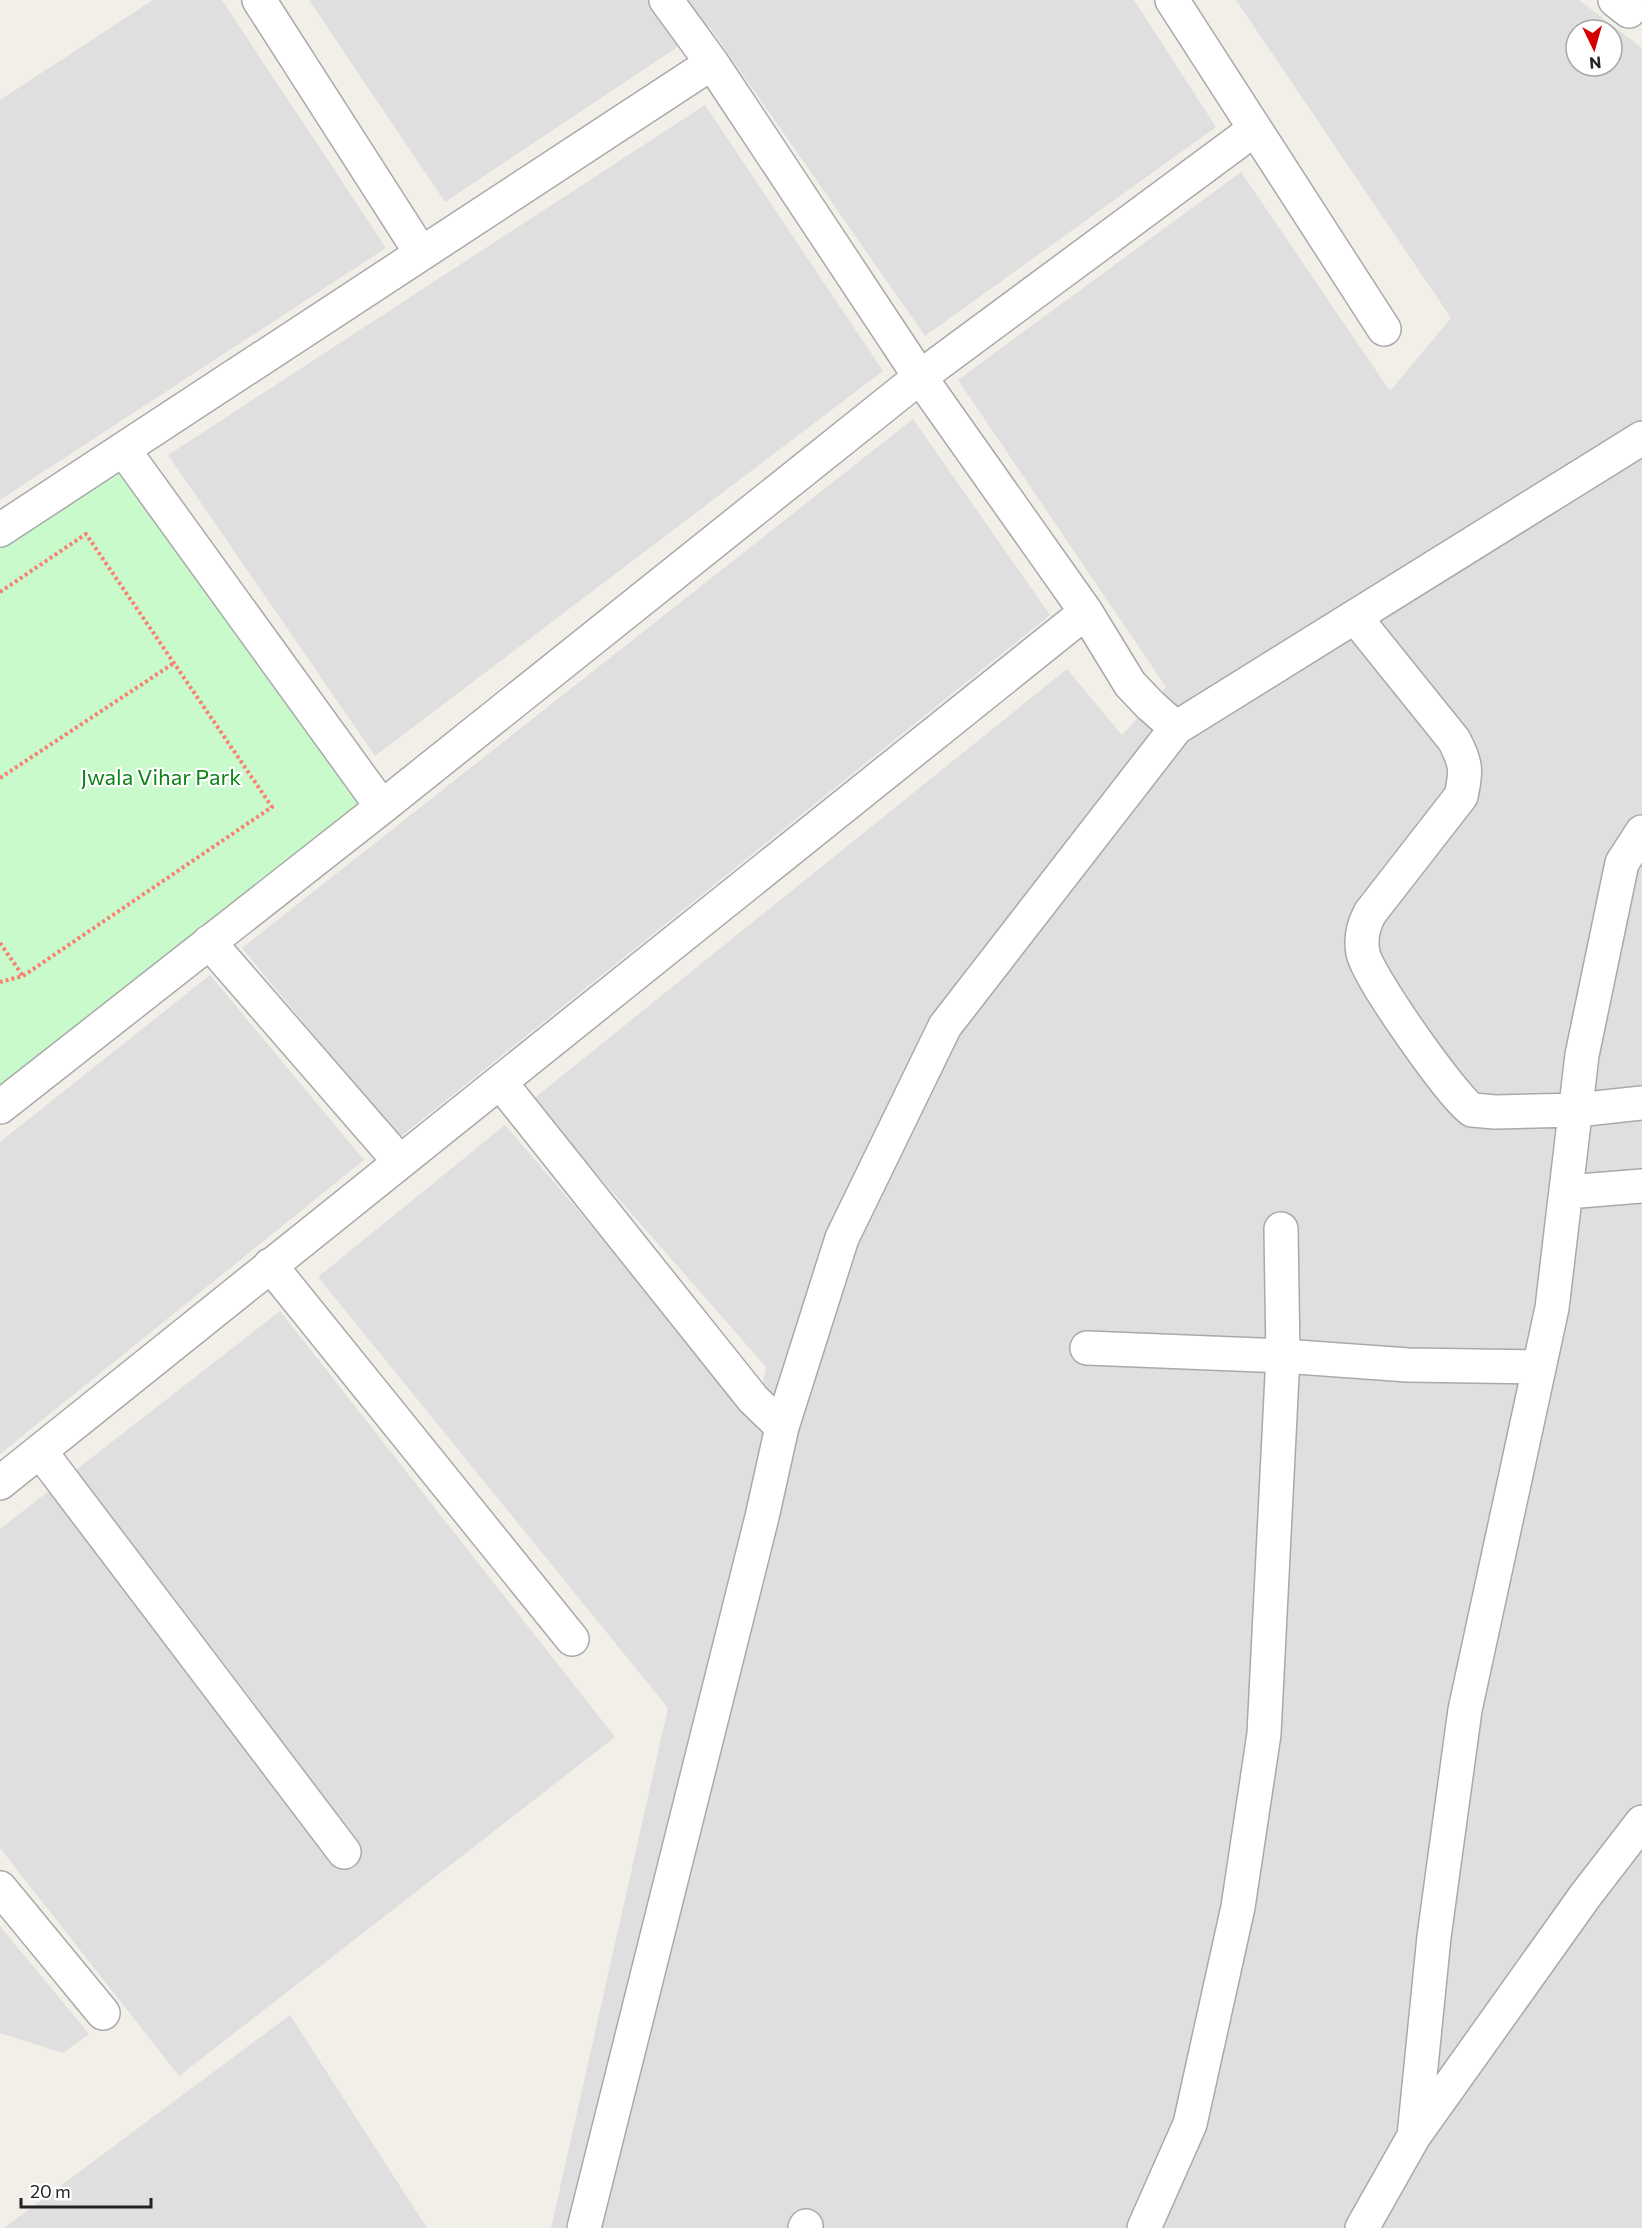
<svg xmlns="http://www.w3.org/2000/svg" width="1642" height="2228" font-family="Commissioner,sans-serif">
  <style>
    .residential { fill: #e0dfdf; fill-rule: evenodd }
    .park { fill: #c8facc }
    .lines { fill: none; stroke-linecap: round; stroke-linejoin: round }
    .minor-casing { stroke: #a9a9a9; stroke-width: 36 }
    .path { stroke: #fa8072; stroke-width: 4; stroke-dasharray: 3 3; stroke-linecap: butt }
    .minor { stroke: #fff; stroke-width: 33 }
    .labels { text-anchor: middle; dominant-baseline: central; stroke-width: 4.5; stroke-linejoin: round; paint-order: stroke }
    .park-label { font-size: 22px; fill: #0c8416; stroke: #fff }
  </style>
  <rect width="100%" height="100%" fill="#f2efe9"/>
  <path class="residential" d="M153 0H222L386 248 0 500V100Z
    M309 0H1134L1216 127 925 336 709 26 445 202Z
    M1236 0H1579L1642 48V2228H551L668 1708 318 1277 505 1125 756 1418 766 1367 532 1100 1067 669 1122 735 1166 687 958 380 1241 172 1390 391 1451 318ZM1576 30H1612V66H1576Z
    M705 105 883 371 375 756 168 455Z
    M913 419 1050 615 399 1138 242 948Z
    M210 975 364 1160 0 1454V1142Z
    M280 1311 615 1737 179 2076 0 1848V1529Z
    M0 1926 89 2034 63 2053 0 2033Z
    M290 2015 427 2228H4Z"/>
  <path class="park" d="M123 449 382 807 0 1108V530Z"/>
  <g class="lines">
    <defs>
      <path id="minor" d="M259 0 421 253
        M1172 0 1384 329
        M1615 0 1629 11
        M123 449 382 807
        M0 530 712 63
        M1355 617 1454 740C1466 763 1467 770 1461 796L1370 913C1363 926 1360 938 1363 953 1368 977 1451 1095 1472 1110L1495 1112 1577 1110 1642 1103
        M1176 728 1642 438
        M209 942 400 1162
        M500 1082 753 1399 782 1427
        M0 1107 382 807 920 377 1255 129
        M1567 1192 1642 1186
        M270 1265 572 1639
        M1087 1348 1283 1356 1408 1365 1539 1367
        M40 1451 344 1852
        M0 1483 1086 612
        M0 1888 103 2013
        M1414 2136 1434 1937 1465 1710 1552 1308 1582 1055 1622 863 1642 832
        M584 2228 762 1517 782 1427 842 1238 945 1026 1176 728 1150 705 1130 684 1086 612 920 377 712 63 666 0
        M805 2228 806 2226
        M1144 2228 1190 2124 1238 1907 1264 1734 1283 1356 1281 1229
        M1362 2228 1414 2136 1585 1896 1642 1822"/>
    </defs>
    <use href="#minor" class="minor-casing"/>
    <path class="path" d="M0 592 86 534 272 807 23 976 0 982
      M0 778 174 663
      M0 943 23 976"/>
    <use href="#minor" class="minor"/>
  </g>
  <g class="labels">
    <g class="park-label">
      <text x="161" y="776">Jwala Vihar Park</text>
    </g>
  </g>
  <g transform="translate(1594 48) rotate(175)"><circle r="28" fill="#ffffff" stroke="#a7a7a7" stroke-width="1.5"/>
  <path d="M0-4.5L10 22L0 15L-10 22Z" fill="#d40000"/>
  <text y="-9" font-size="16" font-weight="bold" text-anchor="middle" fill="#222222">N</text>
  </g>
  <path d="M21 2198v9h130v-9" fill="none" stroke="#222222" stroke-width="3"/>
  <text x="30" y="2198" font-size="18" fill="#222222" stroke="#ffffff" stroke-width="4.5" paint-order="stroke">20 m</text>
</svg>
